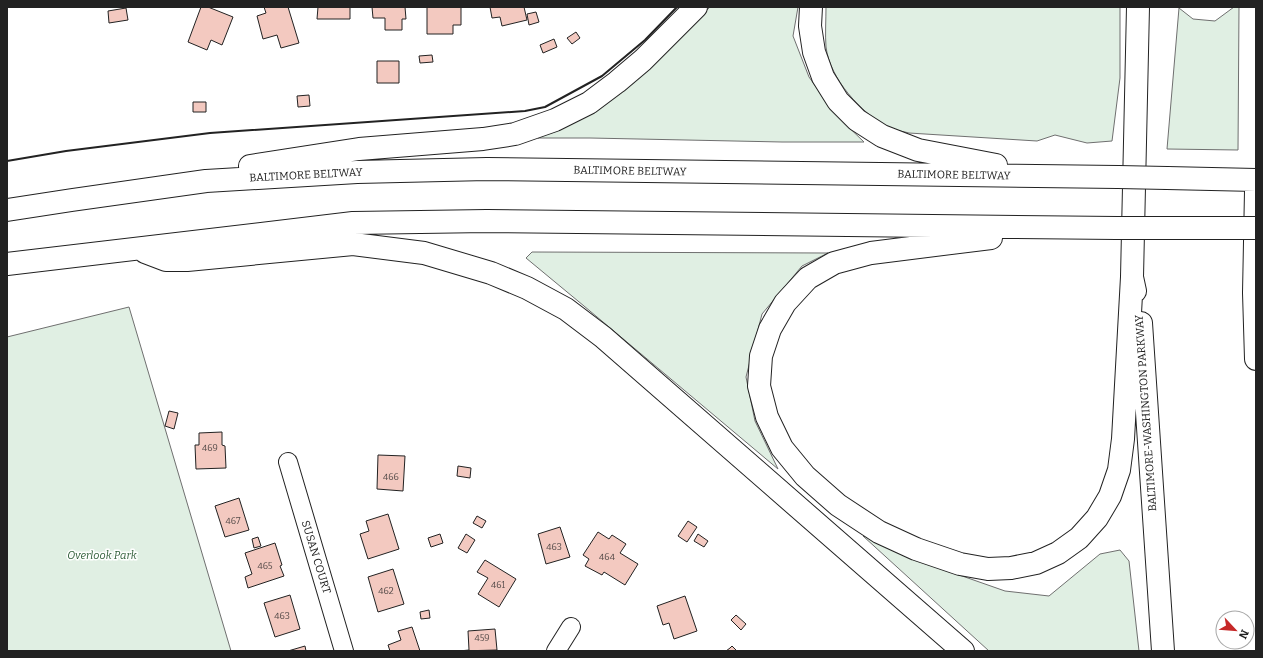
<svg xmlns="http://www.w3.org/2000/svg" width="1263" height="658" font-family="Bitter,serif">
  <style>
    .green { fill: #e0efe3; stroke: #6f6f6f }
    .building { fill: #f3c9c0; stroke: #222 }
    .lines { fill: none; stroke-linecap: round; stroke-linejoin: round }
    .minor-casing { stroke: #222; stroke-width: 20 }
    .motorway-casing { stroke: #222; stroke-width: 24 }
    .minor { stroke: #fff; stroke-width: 18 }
    .motorway { stroke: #fff; stroke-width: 22 }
    .motorway-bridge-casing { stroke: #222; stroke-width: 24; stroke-linecap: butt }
    .motorway-bridge { stroke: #fff; stroke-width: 22 }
    .wall { stroke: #222; stroke-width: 2 }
    .labels { text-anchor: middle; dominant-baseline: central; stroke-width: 3; stroke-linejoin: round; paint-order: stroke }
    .number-label { font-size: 9px; fill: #564c4a }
    .street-label { font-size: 11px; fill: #222; stroke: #fff }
    .park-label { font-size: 11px; font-style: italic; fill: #2f5e38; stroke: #fff }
  </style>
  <rect width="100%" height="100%" fill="#fff"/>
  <path class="green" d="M710 7H798L793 36 809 77 836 115 864 142H782L590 138H538L605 104 662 56Z
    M826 7H1120V78L1112 141 1087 143 1055 135 1037 141 909 133C903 131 895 131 889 128 861 113 830 79 826 47 825 34 826 20 826 7Z
    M1234 7H1239L1238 150 1167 149 1179 8 1193 19 1215 21Z
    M532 252 828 253 802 266 762 314 746 377 755 421 778 469 584 306 526 258Z
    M129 307 231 651H7V337Z
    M863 536 873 538 945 570 1005 591 1049 596 1100 554 1120 550 1129 561 1139 651H989Z"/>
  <path class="building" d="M201 7H208L233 17 222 45 211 40 207 50 188 42Z
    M264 7H288L299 43 281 48 277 35 263 39 257 16 266 13Z
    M318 7H350V19H317Z
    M372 7H405L406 19H402V30H385V18H373Z
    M427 7H461V25H453V34H427Z
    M490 7H524L527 20 502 26 500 17 492 18Z
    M126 8 128 20 109 23 108 11Z
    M536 12 539 22 529 25 527 14Z
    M576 32 580 38 572 44 567 38Z
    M554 39 557 47 543 53 540 45Z
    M432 55 433 62 420 63 419 56Z
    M377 61H399V83H377Z
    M309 95 310 106 298 107 297 96Z
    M193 102H206V112H193Z
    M169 411 178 413 174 429 165 426Z
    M222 432V445L225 446 226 468 196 469 195 445H199V433Z
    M378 455 405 456 403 491 377 489Z
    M458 466 471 468 470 478 457 476Z
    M239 498 249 530 225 537 215 506Z
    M388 514 399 549 368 559 360 534 369 531 366 521Z
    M477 516 486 521 482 528 473 523Z
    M688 521 697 527 687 542 678 536Z
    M560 527 570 557 546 564 538 534Z
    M598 532 609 539 612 535 626 544 620 553 638 564 625 585 604 572 602 575 585 566 589 559 583 555Z
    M440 534 443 543 431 547 428 538Z
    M466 534 475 540 467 553 458 548Z
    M698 534 708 541 704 547 694 541Z
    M258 537 261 546 254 548 252 539Z
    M275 543 282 565 280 566 284 576 248 588 245 577 252 574 245 553Z
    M485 560 516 579 499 607 478 594 488 578 477 572Z
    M393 569 404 604 378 612 368 577Z
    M290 595 300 629 275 637 264 603Z
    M685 596 697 631 674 639 669 623 663 625 657 606Z
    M429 610 430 618 421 619 420 612Z
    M736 615 746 624 741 630 731 620Z
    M412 627 420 651H390L388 645 401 640 398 631Z
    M495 629 497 650 459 651 469 650 468 631Z
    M305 646 306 651H288Z
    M732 646 737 651H726L730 648Z"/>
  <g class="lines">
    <defs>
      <path id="minor" d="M288 462 344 651
        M556 651 571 627"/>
      <path id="motorway" d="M811 7 810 26 814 52 823 77 838 101 857 120 882 136 918 150 996 165
        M250 166 359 149 483 139 515 134 555 120 589 103 617 82 643 60 696 7
        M1167 178 1256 180
        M1256 191 1254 293 1256 359
        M7 210 72 200 206 181 357 172 487 169 1118 177
        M1167 228H1235
        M991 238 871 253 834 263 808 278 785 303 770 329 761 356 759 386 767 417 782 448 805 476 838 505 879 532 916 549 960 564 988 569 1011 568 1036 563 1058 553 1079 538 1097 518 1110 496 1119 470 1123 439 1132 277
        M145 252 166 260H187L353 244 424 253 491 273 527 288 566 309 603 337 963 651
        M7 264 353 223 487 221 1117 228
        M1135 291 1132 277 1138 7
        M1141 323 1163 651"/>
    </defs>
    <use href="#minor" class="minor-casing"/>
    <use href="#motorway" class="motorway-casing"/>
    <use href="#minor" class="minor"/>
    <use href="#motorway" class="motorway"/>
    <defs>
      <path id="motorway-bridge" d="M1118 177 1167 178
        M1117 228H1167
        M1235 228H1256"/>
    </defs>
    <use href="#motorway-bridge" class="motorway-bridge-casing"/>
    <use href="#motorway-bridge" class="motorway-bridge"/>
    <path class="wall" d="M7 161 66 151 210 133 525 111 545 107 602 76 645 40 677 7"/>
  </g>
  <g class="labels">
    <g class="number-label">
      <text x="210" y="448">469</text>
      <text x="391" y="477">466</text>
      <text x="233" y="521">467</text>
      <text x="554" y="547">463</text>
      <text x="607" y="557">464</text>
      <text x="265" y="566">465</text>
      <text x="498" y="585">461</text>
      <text x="386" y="591">462</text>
      <text x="282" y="616">463</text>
      <text x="482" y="638">459</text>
    </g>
    <g class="street-label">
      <text transform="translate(630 171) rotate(1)">BALTIMORE BELTWAY</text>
      <text transform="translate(306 175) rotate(-3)">BALTIMORE BELTWAY</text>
      <text transform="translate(954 175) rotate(1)">BALTIMORE BELTWAY</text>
      <text transform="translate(1146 413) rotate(-94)">BALTIMORE-WASHINGTON PARKWAY</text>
      <text transform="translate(316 557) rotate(73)">SUSAN COURT</text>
    </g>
    <g class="park-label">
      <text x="102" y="555">Overlook Park</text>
    </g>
  </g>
  <rect width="1263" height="658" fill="none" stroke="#222222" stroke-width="16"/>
  <g transform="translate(1235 630) rotate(116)"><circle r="19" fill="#ffffff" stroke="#a7a7a7"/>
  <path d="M0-3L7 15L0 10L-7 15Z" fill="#c62828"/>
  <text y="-6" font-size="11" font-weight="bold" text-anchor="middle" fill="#222222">N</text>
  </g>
</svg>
